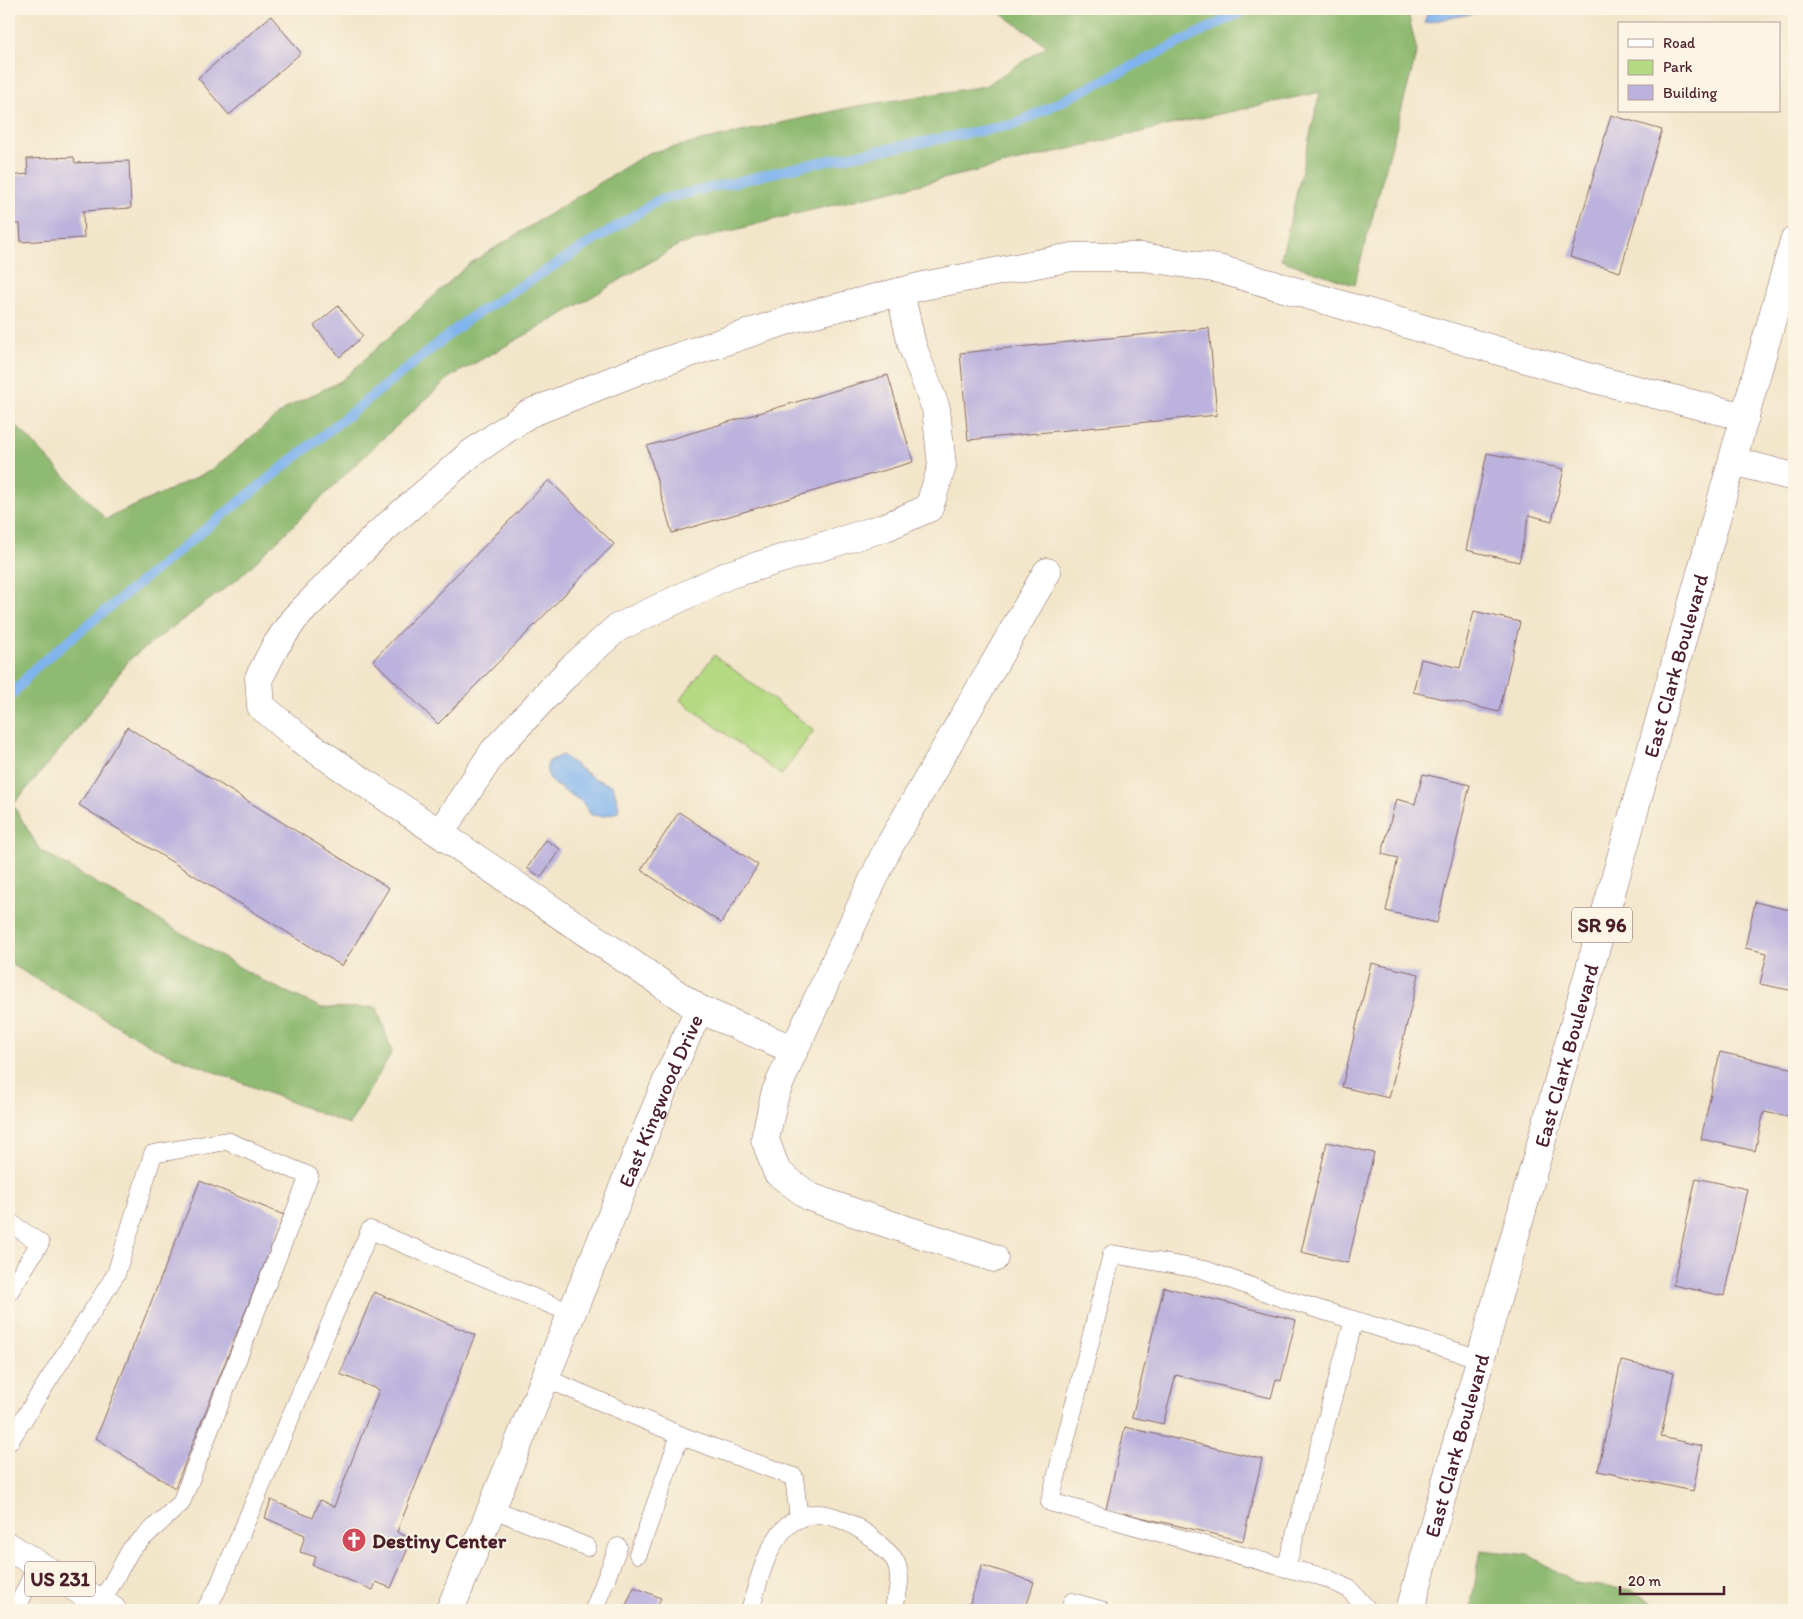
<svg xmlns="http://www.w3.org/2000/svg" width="1803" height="1619" font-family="Itim,sans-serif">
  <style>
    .green { fill: #b4da83; stroke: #7f7c57 }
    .forest { fill: #8fba71; stroke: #6c6c4e }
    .water { fill: #80b4ed; stroke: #656a8c }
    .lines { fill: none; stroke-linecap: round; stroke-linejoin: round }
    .stream { stroke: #80b4ed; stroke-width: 10 }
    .building { fill: #bbb2dd }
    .lane-casing { stroke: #856563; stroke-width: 19 }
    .street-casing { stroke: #856563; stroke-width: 29 }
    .primary-casing { stroke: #856563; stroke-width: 29 }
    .lane { stroke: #fff; stroke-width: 18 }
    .street { stroke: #fff; stroke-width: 28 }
    .primary { stroke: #fff; stroke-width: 28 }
    .labels { text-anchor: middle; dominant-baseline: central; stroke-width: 4; stroke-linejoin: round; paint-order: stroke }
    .shield { fill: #fcf5e5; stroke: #7f5f63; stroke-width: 1 }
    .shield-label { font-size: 20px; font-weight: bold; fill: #4a1f2b }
    .street-label { font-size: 21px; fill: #4a1f2b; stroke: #fcf5e5 }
    .poi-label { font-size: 21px; font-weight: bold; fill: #4a1f2b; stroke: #fcf5e5; text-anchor: start }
  </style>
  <rect width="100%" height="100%" fill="#fcf5e5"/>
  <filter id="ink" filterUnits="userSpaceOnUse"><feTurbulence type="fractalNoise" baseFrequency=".02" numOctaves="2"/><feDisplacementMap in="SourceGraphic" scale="10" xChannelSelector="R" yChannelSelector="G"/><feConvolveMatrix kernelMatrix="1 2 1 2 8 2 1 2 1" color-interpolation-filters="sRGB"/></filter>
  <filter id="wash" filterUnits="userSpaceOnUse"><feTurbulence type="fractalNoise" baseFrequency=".0096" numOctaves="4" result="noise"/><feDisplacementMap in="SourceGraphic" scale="20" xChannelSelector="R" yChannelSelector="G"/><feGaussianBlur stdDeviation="1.12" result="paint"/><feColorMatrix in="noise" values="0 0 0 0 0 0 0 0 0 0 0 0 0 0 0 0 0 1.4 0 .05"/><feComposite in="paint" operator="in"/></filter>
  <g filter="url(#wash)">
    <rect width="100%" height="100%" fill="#f2e6ca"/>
    <path class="green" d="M714 655 814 730 781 775 680 700Z"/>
    <path class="forest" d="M995 9H1407L1417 52 1354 285 1281 260 1320 92 1174 124 787 216 679 245 556 318 450 377 378 443 240 577 130 659 74 733 13 805 40 850 265 982 322 1008 377 1007 392 1052 349 1125 159 1050 9 963V418L106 519 210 471 288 407 341 381 469 264 648 153 852 107 985 86 1047 46Z
      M1481 1550 1529 1555 1575 1583 1632 1590 1665 1610H1470Z"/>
    <path class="water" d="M1429 9H1496L1424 23Z
      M562 755 593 778 613 786 619 806 618 812 604 816 591 815C588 811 586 806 582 802 569 792 538 781 549 761Z"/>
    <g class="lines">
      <path class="stream" d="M9 698 35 668 203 531 470 318 659 200 815 163 1016 124 1247 9"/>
    </g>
    <g id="blocks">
      <path class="building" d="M271 16 301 53 229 115 198 78Z
        M1611 115 1662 130 1620 272 1570 257Z
        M74 157 75 163 129 161 131 208 83 211 84 238 21 242 20 224H9V176L28 174 27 159Z
        M338 306 363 336 340 357 314 326Z
        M1209 328 1217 415 968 440 960 353Z
        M888 375 913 462 672 533 647 446Z
        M1487 453 1564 469 1552 521 1529 515 1519 562 1466 550Z
        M549 480 614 544 438 724 373 660Z
        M1474 611 1520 622 1499 712 1413 692 1421 659 1460 668Z
        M127 727 389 888 342 966 79 805Z
        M1423 774 1470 785 1437 923 1386 911 1398 858 1382 854 1396 799 1415 804Z
        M679 812 758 865 721 923 641 870Z
        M546 840 560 849 541 877 527 868Z
        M1755 902 1794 911V991L1760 984 1767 953 1745 948Z
        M1371 963 1419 974 1389 1098 1342 1087Z
        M1720 1052 1794 1069V1093L1789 1117 1764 1112 1755 1151 1701 1139Z
        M1327 1142 1374 1153 1348 1263 1301 1252Z
        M1696 1178 1747 1189 1724 1296 1673 1285Z
        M200 1181 284 1215 175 1488 96 1438Z
        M1164 1287 1296 1320 1281 1381 1276 1379 1271 1398 1176 1375 1163 1424 1132 1417Z
        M374 1292 475 1335 397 1532 412 1539 391 1588 376 1582 373 1590 312 1565 316 1557 300 1552 305 1535 265 1518 271 1500 313 1518 320 1500 334 1507 379 1390 340 1374Z
        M1621 1361 1674 1372 1661 1437 1702 1446 1693 1491 1598 1471Z
        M1125 1427 1262 1459 1243 1541 1106 1509Z
        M982 1565 1034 1582 1025 1610H959L960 1607 968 1609Z
        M634 1587 661 1598 655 1610H624Z"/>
    </g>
  </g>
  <g filter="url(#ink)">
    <use href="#blocks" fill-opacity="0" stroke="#856563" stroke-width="1"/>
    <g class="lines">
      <defs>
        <path id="lane" d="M9 1222 40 1243 9 1292
          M545 1378 687 1438 794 1477 799 1519
          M9 1442 116 1274 153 1154 227 1141 309 1176 181 1503 131 1549 101 1603
          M491 1508 587 1547
          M638 1554 680 1435
          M1286 1568 1354 1320
          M1072 1602 1100 1610
          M16 1610 37 1565
          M205 1610 217 1590 370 1230 571 1313
          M594 1610 618 1547
          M750 1610C759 1581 766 1542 792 1522 821 1501 862 1527 883 1548 888 1552 895 1559 897 1565 902 1580 897 1596 893 1610
          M1368 1610 1349 1589 1324 1577 1286 1568 1050 1502 1112 1254 1205 1270 1285 1299 1481 1359"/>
        <g id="street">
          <path d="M1733 461 1794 477"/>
          <path d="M440 833 494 751 571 669 617 628 728 575 886 527 929 508 942 466 936 409 912 345 900 292"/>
          <path d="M699 1009 794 1050 775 1094 765 1139 777 1172 810 1197 867 1217 994 1258"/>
          <path d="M794 1050 887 850 1047 572"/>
          <path id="s1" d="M450 1610 668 1078 699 1009 300 739 261 706 259 678 275 647 294 619 377 535 469 455 528 414 639 370 792 319 923 286 1072 257H1143L1219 269 1598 380 1745 417"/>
        </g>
        <g id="primary">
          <path d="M9 1547 112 1610"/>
          <path id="s2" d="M1410 1610 1794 241"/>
        </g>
      </defs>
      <use href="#lane" class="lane-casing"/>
      <use href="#street" class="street-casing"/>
      <use href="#primary" class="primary-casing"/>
      <use href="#lane" class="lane"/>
      <use href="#street" class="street"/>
      <use href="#primary" class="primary"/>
    </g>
  </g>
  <defs>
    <symbol id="church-disc" viewBox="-11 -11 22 22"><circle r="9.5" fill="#d1495b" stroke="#fcf5e5"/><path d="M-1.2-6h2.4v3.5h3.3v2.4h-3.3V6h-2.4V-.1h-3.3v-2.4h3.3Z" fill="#fff"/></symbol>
  </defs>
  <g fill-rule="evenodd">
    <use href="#church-disc" x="340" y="1526" width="28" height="28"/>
  </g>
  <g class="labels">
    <g class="shield">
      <rect x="1572" y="907.5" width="60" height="35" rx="4"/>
      <rect x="25" y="1561.5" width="70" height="35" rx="4"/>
    </g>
    <g class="shield-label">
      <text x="1602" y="925">SR 96</text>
      <text x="60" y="1579">US 231</text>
    </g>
    <g class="street-label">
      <text stroke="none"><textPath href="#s2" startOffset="981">East Clark Boulevard</textPath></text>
      <text stroke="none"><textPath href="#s2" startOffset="576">East Clark Boulevard</textPath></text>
      <text stroke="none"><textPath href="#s1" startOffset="551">East Kingwood Drive</textPath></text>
      <text stroke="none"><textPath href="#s2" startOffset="171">East Clark Boulevard</textPath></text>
    </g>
    <g class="poi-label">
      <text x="372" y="1540">Destiny Center</text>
    </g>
  </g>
  <rect width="1803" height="1619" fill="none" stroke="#fcf5e5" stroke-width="30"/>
  <rect x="1618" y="22" width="162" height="90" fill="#fcf5e5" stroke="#b59f9b"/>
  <rect x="1628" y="39" width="25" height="8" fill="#ffffff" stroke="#b59f9b"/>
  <text x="1663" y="48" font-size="15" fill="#4a1f2b">Road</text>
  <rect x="1628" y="60" width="25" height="15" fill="#b4da83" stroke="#b59f9b"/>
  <text x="1663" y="72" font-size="15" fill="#4a1f2b">Park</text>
  <rect x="1628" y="85" width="25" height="15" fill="#bbb2dd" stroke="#b59f9b"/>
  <text x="1663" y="98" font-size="15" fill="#4a1f2b">Building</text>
  <path d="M1620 1586v8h104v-8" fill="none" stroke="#4a1f2b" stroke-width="2.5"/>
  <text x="1628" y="1586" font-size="15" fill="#4a1f2b" stroke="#fcf5e5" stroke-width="4" paint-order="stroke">20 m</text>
</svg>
